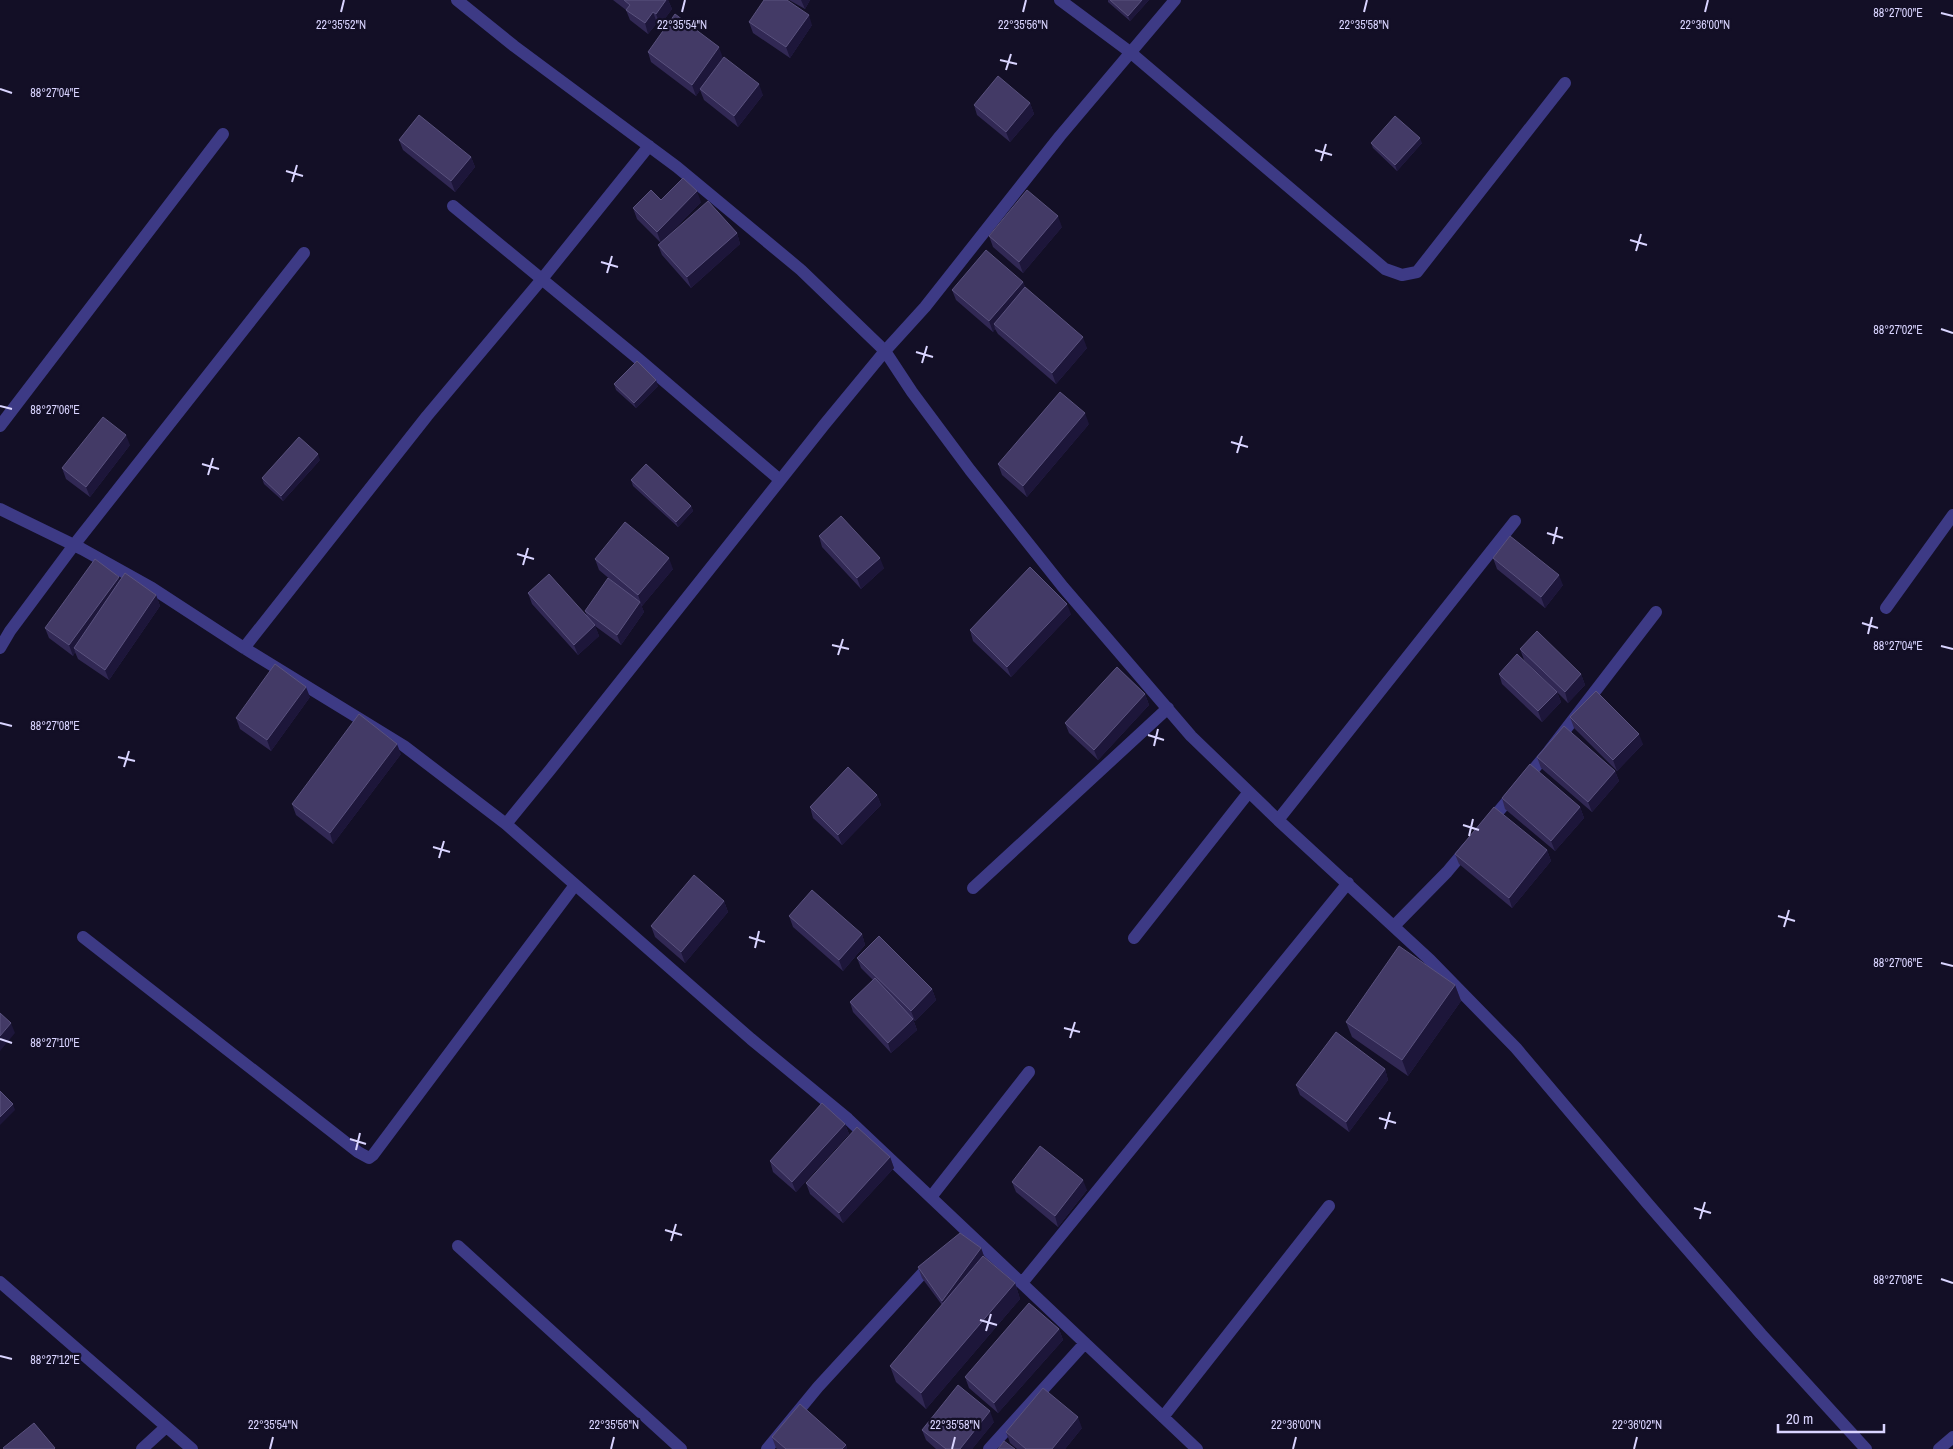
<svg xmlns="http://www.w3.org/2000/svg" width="1953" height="1449" font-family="'Archivo Narrow',sans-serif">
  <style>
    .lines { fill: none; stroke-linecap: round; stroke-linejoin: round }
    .minor { stroke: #3d3a85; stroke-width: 12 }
    .wall { fill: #312854 }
    .shaded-wall { fill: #1d163a }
    .building { fill: #433a66; stroke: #5a527e }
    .ticks { fill: none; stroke: #d9d4ff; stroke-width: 2 }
    .ticks-label { font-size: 12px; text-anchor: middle; fill: #d9d4ff; stroke: #130f26; stroke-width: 4.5; stroke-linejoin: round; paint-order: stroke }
  </style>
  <rect width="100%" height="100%" fill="#130f26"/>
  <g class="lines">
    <path class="minor" d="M457 0 514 46 677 167 801 270 885 351 912 392 970 470 1063 587 1191 736 1278 820 1430 960 1516 1048 1648 1204 1761 1334 1866 1449
      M1060 0 1130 52 1385 269 1402 275 1417 272 1565 83
      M453 206 635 356 780 480
      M0 426 223 134
      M0 509 82 549 152 588 244 648 404 746 506 824 751 1039 848 1119 1197 1449
      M1886 608 1953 515
      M0 648 10 631 74 545 304 253
      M244 648 427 416 542 279 649 146
      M1278 820 1515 521
      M506 824 550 770 824 425 885 351 925 307 1060 136 1175 0
      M1488 824 1549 751 1656 612
      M973 888 1168 708
      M1394 926 1447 872 1468 847
      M83 937 358 1152 369 1158 373 1155 575 885
      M1134 938 1249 792
      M931 1197 1029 1072
      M458 1246 681 1449
      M0 1282 192 1449
      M1022 1283 1348 883
      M1163 1417 1329 1206
      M142 1449 166 1427
      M767 1449 818 1387 931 1264
      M989 1449 1085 1343
      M1939 1449 1953 1437"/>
  </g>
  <path class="wall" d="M613 0H668L672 9 660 25 657 23 648 34 630 20 626 10Z
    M789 0H810L805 9Z
    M1108 0H1149L1130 21 1108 2Z
    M749 22 812 25 790 58 753 33Z
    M648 52 723 58 709 78 763 95 738 127 704 100 700 90 696 96 651 62Z
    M1030 103 1034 114 1010 142 977 115 974 105Z
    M399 140 471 157 475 167 455 192 403 150Z
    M1371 143H1422L1397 171 1373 148Z
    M661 200 701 202 665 239 737 233 740 244 691 288 662 255 658 245 661 243 637 219 633 208Z
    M1062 227 1023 273 993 247 989 236Z
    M1023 282 1025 287 1087 348 1056 384 998 334 995 329 993 332 956 300 952 290Z
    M614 384 658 386 636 408 616 390Z
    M1089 424 1027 497 1002 475 998 464Z
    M130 445 90 497 66 479 62 468Z
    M320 460 283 501 264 484 262 478Z
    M631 480 691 506 693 511 678 527 633 486Z
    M819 536 884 568 861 589 822 547Z
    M1493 558 1563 585 1545 608 1497 569Z
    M595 559 673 569 642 606 641 605 644 612 621 645 595 626 599 636 578 655 532 604 528 593 587 616 585 611 618 586 599 570Z
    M120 580 156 595 160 606 109 680 78 659 75 652 73 656 49 638 45 628Z
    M1071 614 1011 677 973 641 970 630Z
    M1520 649 1581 674 1585 685 1568 703 1557 692 1561 702 1542 722 1502 684 1499 674 1550 685 1524 660Z
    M1145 694 1149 705 1098 760 1069 733 1065 723Z
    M310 697 271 751 240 729 236 718Z
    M1570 717 1643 744 1617 771 1574 728Z
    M401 754 333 844 296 815 292 804Z
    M1537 757 1615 771 1619 781 1592 812 1541 768Z
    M877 795 881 805 842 845 813 818 810 807Z
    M1502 798 1580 807 1584 818 1555 851 1505 809Z
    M1547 850 1551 861 1512 908 1459 864 1455 854Z
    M724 901 728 912 685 963 655 937 651 926Z
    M789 916 862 934 865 945 843 971 793 927Z
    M857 958 932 989 936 1000 915 1021 913 1019 917 1030 891 1053 853 1012 850 1002 873 980 861 968Z
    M1455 985 1461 1001 1408 1076 1352 1037 1346 1022Z
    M1385 1069 1388 1080 1349 1132 1300 1095 1296 1085Z
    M845 1124 849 1134 796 1192 773 1172 770 1161Z
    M890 1157 894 1168 843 1223 810 1194 806 1183Z
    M1012 1182 1087 1190 1058 1227 1016 1192Z
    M981 1248 984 1256 1015 1283 1020 1299 926 1409 896 1382 890 1366 942 1305 922 1278 918 1267Z
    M1059 1329 1063 1340 998 1413 969 1388 965 1377Z
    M994 1422 972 1449H936L926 1440 922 1430Z
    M1082 1428 1065 1449H1017L1010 1443 1006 1432Z
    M772 1437 846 1445 847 1449H777L776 1448Z"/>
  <path class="shaded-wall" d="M666 0H668L672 9 660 25 656 14Z
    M801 0H810L805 9Z
    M1142 0H1149L1130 21 1128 16Z
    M653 12 657 23 648 34 645 23Z
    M809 15 812 25 790 58 786 47Z
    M719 47 723 58 696 96 692 85Z
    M759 84 763 95 738 127 734 116Z
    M1030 103 1034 114 1010 142 1006 132Z
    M1420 138 1422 143 1397 171 1395 165Z
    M471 157 475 167 455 192 451 181Z
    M697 191 701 202 661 243 657 232Z
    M1058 216 1062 227 1023 273 1019 262Z
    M737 233 740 244 691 288 687 277Z
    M1023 282 1027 292 994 324 995 329 993 332 989 321Z
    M1083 337 1087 348 1056 384 1052 373Z
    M656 380 658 386 636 408 634 403Z
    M1085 413 1089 424 1027 497 1023 486Z
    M126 435 130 445 90 497 86 487Z
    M318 454 320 460 283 501 281 496Z
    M691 506 693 511 678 527 676 522Z
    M669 558 673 569 642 606 638 595Z
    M880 558 884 568 861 589 857 578Z
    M1559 575 1563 585 1545 608 1541 597Z
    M119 577 123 587 74 648 75 652 73 656 69 645Z
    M156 595 160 606 109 680 105 670Z
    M640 602 644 612 621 645 617 635Z
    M1067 604 1071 614 1011 677 1007 667Z
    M595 625 599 636 578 655 574 645Z
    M1581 674 1585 685 1568 703 1565 692Z
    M306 687 310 697 271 751 267 740Z
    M1557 692 1561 702 1542 722 1538 711Z
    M1145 694 1149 705 1098 760 1094 750Z
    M1639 734 1643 744 1617 771 1613 760Z
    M397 744 401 754 333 844 330 833Z
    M1615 771 1619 781 1592 812 1588 802Z
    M877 795 881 805 842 845 838 835Z
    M1580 807 1584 818 1555 851 1551 841Z
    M1547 850 1551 861 1512 908 1509 898Z
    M724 901 728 912 685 963 681 952Z
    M862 934 865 945 843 971 839 960Z
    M1455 985 1461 1001 1408 1076 1402 1060Z
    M932 989 936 1000 915 1021 911 1011Z
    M913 1019 917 1030 891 1053 888 1043Z
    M11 1023 15 1033 0 1051V1036Z
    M1385 1069 1388 1080 1349 1132 1346 1122Z
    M13 1104 15 1110 0 1125V1117Z
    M845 1124 849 1134 796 1192 792 1182Z
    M890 1157 894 1168 843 1223 839 1213Z
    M1083 1180 1087 1190 1058 1227 1055 1216Z
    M981 1248 985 1259 946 1311 942 1301Z
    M1015 1283 1020 1299 926 1409 921 1393Z
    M1059 1329 1063 1340 998 1413 994 1403Z
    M990 1411 994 1422 972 1449H960Z
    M1078 1417 1082 1428 1065 1449H1052Z
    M846 1445 847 1449H842Z"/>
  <path class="building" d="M624 0H666L656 14 653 12 645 23 626 10 630 5Z
    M764 0H787L809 15 786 47 749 22Z
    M1110 0H1142L1128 16Z
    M675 14 719 47 692 85 648 52Z
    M724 57 759 84 734 116 700 89Z
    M998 76 1030 103 1006 132 974 105Z
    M419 115 471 157 451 181 399 140Z
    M1395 116 1420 138 1395 165 1371 143Z
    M683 178 697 191 657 232 633 208 651 190 661 200Z
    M1027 190 1058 216 1019 262 989 236Z
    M708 201 737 233 687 277 658 245Z
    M986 250 1023 282 989 321 952 290Z
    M1025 287 1083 337 1052 373 994 324Z
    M637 361 656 380 634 403 614 384Z
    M1060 392 1085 413 1023 486 998 464Z
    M103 417 126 435 86 487 62 468Z
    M299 437 318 454 281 496 262 478Z
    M646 464 691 506 676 522 631 480Z
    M841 516 880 558 857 578 819 536Z
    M625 522 669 558 638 595 595 559Z
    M1510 536 1559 575 1541 597 1493 558Z
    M95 559 119 577 69 645 45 628Z
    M1030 567 1067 604 1007 667 970 630Z
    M125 573 156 595 105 670 74 648Z
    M549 574 595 625 574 645 528 593Z
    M608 578 640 602 617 635 585 611Z
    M1537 631 1581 674 1565 692 1520 649Z
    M1517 654 1557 692 1538 711 1499 674Z
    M275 664 306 687 267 740 236 718Z
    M1117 667 1145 694 1094 750 1065 723Z
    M1596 691 1639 734 1613 760 1570 717Z
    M359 714 397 744 330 833 292 804Z
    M1564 726 1615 771 1588 802 1537 757Z
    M1530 764 1580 807 1551 841 1502 798Z
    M848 767 877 795 838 835 810 807Z
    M1494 807 1547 850 1509 898 1455 854Z
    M694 875 724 901 681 952 651 926Z
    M812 890 862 934 839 960 789 916Z
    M879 936 932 989 911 1011 857 958Z
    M1399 946 1455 985 1402 1060 1346 1022Z
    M875 978 913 1019 888 1043 850 1002Z
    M0 1013 11 1023 0 1036Z
    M1336 1032 1385 1069 1346 1122 1296 1085Z
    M0 1091 13 1104 0 1117Z
    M822 1103 845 1124 792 1182 770 1161Z
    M857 1127 890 1157 839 1213 806 1183Z
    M1040 1146 1083 1180 1055 1216 1012 1182Z
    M960 1233 981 1248 942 1301 918 1267Z
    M983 1256 1015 1283 921 1393 890 1366Z
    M1029 1303 1059 1329 994 1403 965 1377Z
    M958 1385 990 1411 960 1449H946L922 1430Z
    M1043 1388 1078 1417 1052 1449H1026L1006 1432Z
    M800 1404 846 1445 842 1449H786L772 1437Z
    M34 1423 55 1448 54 1449H4L3 1448Z
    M1004 1441 1015 1449H998Z"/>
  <path class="ticks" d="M341 12 344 0M682 12 685 0M1023 12 1026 0M1364 12 1367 0M1705 12 1708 0M1941 13 1953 16M1000 60 1017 64M1006 70 1011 54M0 89 12 93M1315 150 1332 155M1321 161 1326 144M286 171 303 176M292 182 297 165M1630 240 1647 245M1636 251 1641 234M601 262 618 267M607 273 612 256M1941 329 1953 333M916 352 933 357M922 363 927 346M0 406 12 409M1231 442 1248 447M1237 453 1242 436M202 464 219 469M208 475 213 458M1547 533 1563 538M1553 544 1557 527M517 554 534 559M523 565 528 548M1862 623 1878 628M1868 634 1872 617M832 645 849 649M1941 646 1953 649M838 655 843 639M0 723 12 726M1148 735 1164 740M1154 746 1158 729M118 757 135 761M124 767 129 751M1463 825 1479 830M1469 836 1473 819M433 847 450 852M439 858 444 841M1778 916 1795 921M1784 927 1789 910M749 937 765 942M755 948 759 931M1941 963 1953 966M1064 1028 1080 1032M1070 1038 1075 1022M0 1039 12 1043M1379 1118 1396 1123M1385 1129 1390 1112M350 1139 366 1144M356 1150 360 1133M1694 1208 1711 1213M1700 1219 1705 1202M665 1230 682 1235M671 1241 676 1224M1941 1279 1953 1283M980 1320 997 1325M986 1331 991 1314M0 1356 12 1359M270 1449 273 1437M611 1449 614 1437M952 1449 955 1437M1293 1449 1296 1437M1634 1449 1637 1437"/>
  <g class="ticks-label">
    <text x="1898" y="17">88°27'00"E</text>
    <text x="341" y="29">22°35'52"N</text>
    <text x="682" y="29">22°35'54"N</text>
    <text x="1023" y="29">22°35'56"N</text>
    <text x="1364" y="29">22°35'58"N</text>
    <text x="1705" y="29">22°36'00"N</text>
    <text x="55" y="97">88°27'04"E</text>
    <text x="1898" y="334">88°27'02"E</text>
    <text x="55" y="414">88°27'06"E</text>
    <text x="1898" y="650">88°27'04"E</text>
    <text x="55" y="730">88°27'08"E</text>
    <text x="1898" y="967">88°27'06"E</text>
    <text x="55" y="1047">88°27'10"E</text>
    <text x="1898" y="1284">88°27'08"E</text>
    <text x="55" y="1364">88°27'12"E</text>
    <text x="273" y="1429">22°35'54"N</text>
    <text x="614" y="1429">22°35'56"N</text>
    <text x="955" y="1429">22°35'58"N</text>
    <text x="1296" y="1429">22°36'00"N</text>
    <text x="1637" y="1429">22°36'02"N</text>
  </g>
  <path d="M1778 1424v8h106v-8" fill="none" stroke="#d9d4ff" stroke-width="2.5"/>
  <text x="1786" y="1424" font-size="15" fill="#d9d4ff" stroke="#130f26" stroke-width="4" paint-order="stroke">20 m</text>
</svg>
